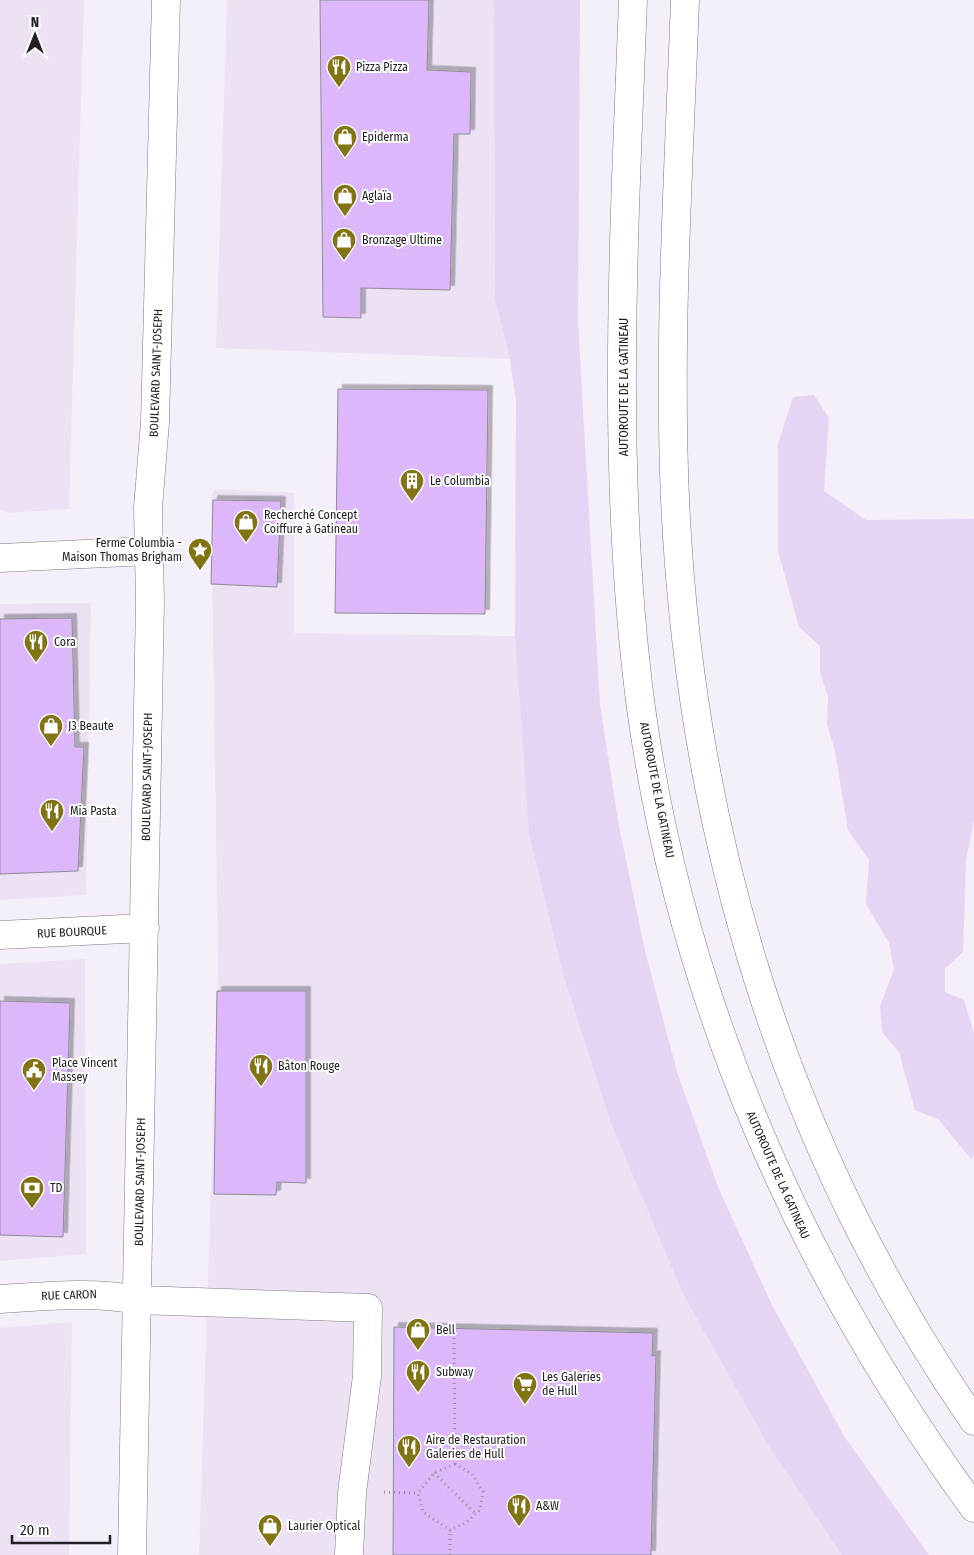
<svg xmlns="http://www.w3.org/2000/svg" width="974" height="1555" font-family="'Fira Sans Condensed',sans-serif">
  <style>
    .built { fill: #ece2f4 }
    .green { fill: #e5d4f4 }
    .building { fill: #dcb7fa; stroke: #908b95; filter: url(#shadow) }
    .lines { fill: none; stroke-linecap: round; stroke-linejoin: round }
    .minor-casing { stroke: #7e7982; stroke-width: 29 }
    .major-casing { stroke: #7e7982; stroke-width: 29 }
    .highway-casing { stroke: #7e7982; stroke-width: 29 }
    .path { stroke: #959198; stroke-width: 3; stroke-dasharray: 1 4; stroke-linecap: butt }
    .minor { stroke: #fff; stroke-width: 28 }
    .major { stroke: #fff; stroke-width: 28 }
    .highway { stroke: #fff; stroke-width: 28 }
    .labels { text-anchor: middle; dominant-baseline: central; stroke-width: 4; stroke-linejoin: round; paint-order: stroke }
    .poi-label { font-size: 12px; fill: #232125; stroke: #fff; text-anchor: start }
    .street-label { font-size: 12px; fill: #232125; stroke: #fff }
  </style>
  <defs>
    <filter id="shadow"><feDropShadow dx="4.5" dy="-4.5" stdDeviation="0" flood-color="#0004"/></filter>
  </defs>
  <rect width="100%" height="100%" fill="#f5effa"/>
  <path class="built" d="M0 0H84L69 509 8 513 0 510Z
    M227 0H494L495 300 510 359 216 348Z
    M214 489 294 493V633L515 636 529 834 563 974 611 1124 684 1296 771 1450 842 1555H199L218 969 211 500Z
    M91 603 86 895 0 900V604Z
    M85 959 86 1254 0 1261V964Z
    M72 1322 69 1555H0V1328Z"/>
  <path class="green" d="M494 0H580L578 322 600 705 619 826 645 951 677 1072 718 1187 772 1305 844 1436 929 1555H842L771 1450 684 1296 611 1124 563 974 529 834 515 636 516 401 510 359 495 300Z
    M814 395 829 418 824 491 866 520 974 519V820L966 861 963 952 945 969V992L964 1000 974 1033V1155L971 1159 938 1119 915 1110 899 1052 882 1032 880 1006 894 969 889 943 866 904 869 860 848 830 835 751 827 724 828 697 820 672V646L799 627 778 551V444L793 397Z"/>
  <path class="building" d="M320 0H429L427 70 471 72 470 134H454L450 290 361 288V318L323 317Z
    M338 389 488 390 485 614 335 613Z
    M213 500 281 501 277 587 211 584Z
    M72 618 75 747H84L78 871 0 874V619Z
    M217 991H306V1183L277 1182 276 1195 214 1194Z
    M0 1001 70 1003 63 1237 0 1235Z
    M394 1327 653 1333 652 1356 656 1355 651 1555H393Z"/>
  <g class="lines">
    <defs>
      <path id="minor" d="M0 558 149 551
        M0 935 145 928
        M0 1299C47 1296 92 1291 138 1300L368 1308 367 1376 352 1493 349 1555"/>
      <path id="major" d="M132 1555 150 601 148 508 155 422 166 0"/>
      <path id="highway" d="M633 0C624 235 610 474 641 708 681 999 801 1272 974 1508
        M685 0C679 166 668 333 675 499 690 831 784 1147 974 1421"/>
    </defs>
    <use href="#minor" class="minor-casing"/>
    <use href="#major" class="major-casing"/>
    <use href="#highway" class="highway-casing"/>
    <path class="path" d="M454 1328 455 1464
      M455 1464 472 1474 483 1492 480 1510 467 1522 450 1530 423 1512 418 1493 434 1473Z
      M434 1473 476 1514
      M384 1492 418 1493
      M450 1555V1530"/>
    <use href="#minor" class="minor"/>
    <use href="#major" class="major"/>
    <use href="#highway" class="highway"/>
  </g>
  <defs>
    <symbol id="restaurant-pin" viewBox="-11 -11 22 30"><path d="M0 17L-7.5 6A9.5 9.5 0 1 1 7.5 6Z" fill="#827314" stroke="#fff"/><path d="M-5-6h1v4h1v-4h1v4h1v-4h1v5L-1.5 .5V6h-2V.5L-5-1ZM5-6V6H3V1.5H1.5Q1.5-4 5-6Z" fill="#fff"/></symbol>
    <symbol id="shop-pin" viewBox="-11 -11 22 30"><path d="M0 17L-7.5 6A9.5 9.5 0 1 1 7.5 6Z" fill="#827314" stroke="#fff"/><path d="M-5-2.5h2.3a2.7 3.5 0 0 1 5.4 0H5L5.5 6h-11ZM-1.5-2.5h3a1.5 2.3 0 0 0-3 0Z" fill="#fff"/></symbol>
    <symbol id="building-pin" viewBox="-11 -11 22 30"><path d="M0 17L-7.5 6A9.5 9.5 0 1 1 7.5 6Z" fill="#827314" stroke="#fff"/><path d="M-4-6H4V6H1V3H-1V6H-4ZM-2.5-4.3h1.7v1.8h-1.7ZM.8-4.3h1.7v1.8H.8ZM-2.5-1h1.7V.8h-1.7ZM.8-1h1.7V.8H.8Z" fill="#fff"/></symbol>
    <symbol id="sight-pin" viewBox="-11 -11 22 30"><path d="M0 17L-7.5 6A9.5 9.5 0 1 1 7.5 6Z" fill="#827314" stroke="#fff"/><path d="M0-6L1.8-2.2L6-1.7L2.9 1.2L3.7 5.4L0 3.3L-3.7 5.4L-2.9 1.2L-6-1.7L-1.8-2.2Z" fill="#fff"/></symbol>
    <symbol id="civic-pin" viewBox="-11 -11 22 30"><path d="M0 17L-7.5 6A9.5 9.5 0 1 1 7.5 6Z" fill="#827314" stroke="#fff"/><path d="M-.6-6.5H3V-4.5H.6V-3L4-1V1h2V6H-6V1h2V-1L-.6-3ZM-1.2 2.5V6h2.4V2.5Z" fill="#fff"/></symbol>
    <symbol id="bank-pin" viewBox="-11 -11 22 30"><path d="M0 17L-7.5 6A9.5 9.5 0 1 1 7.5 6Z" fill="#827314" stroke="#fff"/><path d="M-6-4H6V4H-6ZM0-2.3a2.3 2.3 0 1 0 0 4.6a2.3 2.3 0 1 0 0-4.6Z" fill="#fff"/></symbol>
    <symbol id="supermarket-pin" viewBox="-11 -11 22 30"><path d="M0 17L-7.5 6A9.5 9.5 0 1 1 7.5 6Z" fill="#827314" stroke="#fff"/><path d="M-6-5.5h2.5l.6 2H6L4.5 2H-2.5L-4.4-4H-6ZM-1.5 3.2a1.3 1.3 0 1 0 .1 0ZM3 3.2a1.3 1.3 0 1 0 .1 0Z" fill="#fff"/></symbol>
  </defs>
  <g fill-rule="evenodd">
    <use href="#restaurant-pin" x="325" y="53" width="28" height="38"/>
    <use href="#shop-pin" x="331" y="123" width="28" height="38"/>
    <use href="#shop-pin" x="331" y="182" width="28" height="38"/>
    <use href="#shop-pin" x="330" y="226" width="28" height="38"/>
    <use href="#building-pin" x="398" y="467" width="28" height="38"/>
    <use href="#shop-pin" x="232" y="508" width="28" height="38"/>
    <use href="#sight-pin" x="186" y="536" width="28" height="38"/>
    <use href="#restaurant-pin" x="22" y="628" width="28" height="38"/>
    <use href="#shop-pin" x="37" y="712" width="28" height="38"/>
    <use href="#restaurant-pin" x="38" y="797" width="28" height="38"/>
    <use href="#restaurant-pin" x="247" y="1052" width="28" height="38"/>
    <use href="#civic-pin" x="20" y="1056" width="28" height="38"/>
    <use href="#bank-pin" x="18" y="1174" width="28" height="38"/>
    <use href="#shop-pin" x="404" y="1316" width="28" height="38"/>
    <use href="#restaurant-pin" x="404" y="1358" width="28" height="38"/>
    <use href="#supermarket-pin" x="511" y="1370" width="28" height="38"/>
    <use href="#restaurant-pin" x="395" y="1433" width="28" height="38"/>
    <use href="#restaurant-pin" x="505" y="1492" width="28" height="38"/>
    <use href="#shop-pin" x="256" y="1512" width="28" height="38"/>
  </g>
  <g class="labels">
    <g class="poi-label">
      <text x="356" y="67">Pizza Pizza</text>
      <text x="362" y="137">Epiderma</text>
      <text x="362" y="196">Aglaïa</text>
      <text x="362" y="240">Bronzage Ultime</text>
      <text x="430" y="481">Le Columbia</text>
      <text x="264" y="515">Recherché Concept<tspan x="264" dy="14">Coiffure à Gatineau</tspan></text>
      <text x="182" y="543" text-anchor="end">Ferme Columbia -<tspan x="182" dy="14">Maison Thomas Brigham</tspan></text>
      <text x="54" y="642">Cora</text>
      <text x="68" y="726">J3 Beaute</text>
      <text x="70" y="811">Mia Pasta</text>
      <text x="52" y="1063">Place Vincent<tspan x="52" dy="14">Massey</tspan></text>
      <text x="278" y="1066">Bâton Rouge</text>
      <text x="50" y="1188">TD</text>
      <text x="436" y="1330">Bell</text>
      <text x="436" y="1372">Subway</text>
      <text x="542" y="1377">Les Galeries<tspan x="542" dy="14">de Hull</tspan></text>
      <text x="426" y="1440">Aire de Restauration<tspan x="426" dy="14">Galeries de Hull</tspan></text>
      <text x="536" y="1506">A&amp;W</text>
      <text x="288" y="1526">Laurier Optical</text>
    </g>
    <g class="street-label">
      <text transform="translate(156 373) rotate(-88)">BOULEVARD SAINT-JOSEPH</text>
      <text transform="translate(624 387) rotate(-90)">AUTOROUTE DE LA GATINEAU</text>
      <text transform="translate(147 777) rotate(-89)">BOULEVARD SAINT-JOSEPH</text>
      <text transform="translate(657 790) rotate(79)">AUTOROUTE DE LA GATINEAU</text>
      <text transform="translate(72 932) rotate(-3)">RUE BOURQUE</text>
      <text transform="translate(778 1175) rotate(66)">AUTOROUTE DE LA GATINEAU</text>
      <text transform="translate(140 1182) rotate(-89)">BOULEVARD SAINT-JOSEPH</text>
      <text transform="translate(69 1295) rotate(-2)">RUE CARON</text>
    </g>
  </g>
  <g transform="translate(35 35)" stroke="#ffffff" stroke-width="4" paint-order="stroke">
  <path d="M0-4L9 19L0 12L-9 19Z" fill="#232125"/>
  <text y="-8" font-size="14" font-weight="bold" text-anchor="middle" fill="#232125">N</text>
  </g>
  <path d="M12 1535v8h98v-8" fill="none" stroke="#232125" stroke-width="2.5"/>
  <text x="20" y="1535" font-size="15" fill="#232125" stroke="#ffffff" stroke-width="4" paint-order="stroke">20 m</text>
</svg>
